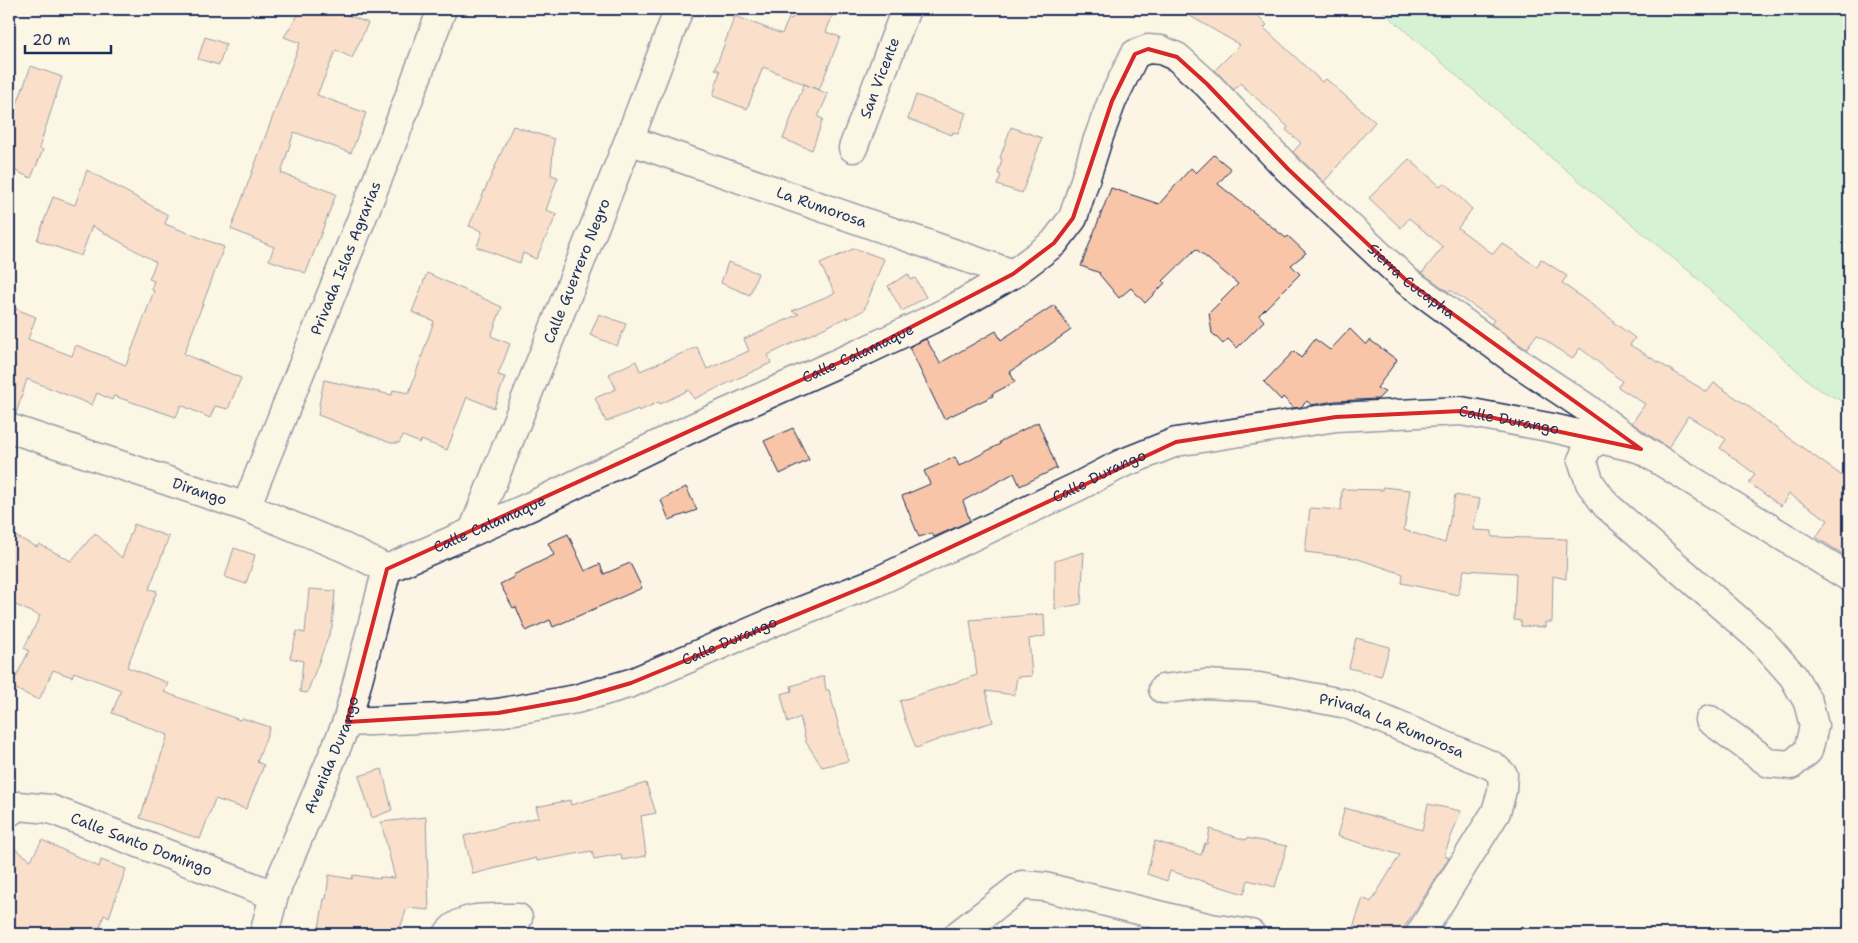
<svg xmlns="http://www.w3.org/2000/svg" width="1858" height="943" font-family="'Shantell Sans',sans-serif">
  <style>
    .green { fill: #a7efbd; stroke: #618f8e }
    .building { fill: #f8c5a8; stroke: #1b2f5e }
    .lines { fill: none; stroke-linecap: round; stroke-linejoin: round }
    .minor-casing { stroke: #1b2f5e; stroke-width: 31 }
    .minor { stroke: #fcf5e5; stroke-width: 28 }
    .marked { fill: none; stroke: #d62828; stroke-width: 4; stroke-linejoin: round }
    .labels { text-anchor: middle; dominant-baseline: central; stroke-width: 4; stroke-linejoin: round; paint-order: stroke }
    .street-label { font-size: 15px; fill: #1b2f5e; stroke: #fcf5e5 }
  </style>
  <rect width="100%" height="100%" fill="#fcf5e5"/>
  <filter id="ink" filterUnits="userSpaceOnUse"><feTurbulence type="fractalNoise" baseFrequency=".02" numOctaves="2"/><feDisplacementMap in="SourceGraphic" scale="10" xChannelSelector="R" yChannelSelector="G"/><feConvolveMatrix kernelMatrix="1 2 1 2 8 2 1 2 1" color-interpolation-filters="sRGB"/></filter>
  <g filter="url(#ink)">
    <path class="green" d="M1380 9H1849V405L1815 387 1690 272 1554 160Z"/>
    <path class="building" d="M302 9H332L368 23 352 58 336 50 317 95 366 113 351 153 294 132 281 173 336 194 306 273 269 260 274 247 231 229 300 43 284 37Z
      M796 9H835L826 32 840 37 819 90 763 67 747 109 713 96 720 71 715 69 735 16 782 34 789 18 792 19Z
      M1178 9H1251L1267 25 1264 28 1322 82 1326 79 1375 122 1324 182 1293 152 1301 143 1286 130 1288 127 1240 83 1234 90 1215 70 1240 45Z
      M205 37 226 44 219 65 198 59Z
      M31 66 62 77 39 148 43 150 31 178 9 168V126Z
      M804 84 828 94 818 117 823 119 812 150 783 139Z
      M916 95 966 113 958 134 953 132 952 135 908 119Z
      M513 126 554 139 551 175 558 177 546 210 557 214 536 259 523 253 520 263 477 247 482 231 469 226Z
      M1011 127 1042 138 1022 193 997 185 1001 175 998 174 1002 159 1000 158Z
      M1214 155 1231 169 1218 184 1286 238 1288 236 1306 253 1291 265 1300 274 1259 315 1264 321 1237 348 1228 339 1223 344 1212 333 1209 313 1238 284 1196 249 1163 281 1165 283 1145 303 1131 288 1119 298 1099 274 1100 273 1081 266 1111 188 1159 204 1191 168 1196 173Z
      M1409 159 1440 186 1444 182 1472 209 1458 228 1493 254 1502 243 1537 267 1541 259 1567 276 1562 283 1614 321 1613 322 1635 338 1630 345 1707 392 1714 383 1748 406 1786 436 1848 480 1845 485 1849 488V558L1816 537 1828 520 1789 494 1781 506 1749 483 1755 474 1720 448 1726 439 1688 416 1668 448 1632 423 1645 404 1618 387 1622 381 1580 348 1572 359 1537 334 1526 349 1491 324 1494 320 1450 290 1449 292 1422 273 1443 247 1409 218 1401 228 1369 198Z
      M87 170 168 215 165 224 224 247 184 354 241 378 228 409 215 406 210 418 181 405 176 417 114 396 112 400 97 393 92 405 27 379 16 414 9 413V306L36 317 28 339 72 356 76 345 126 365 154 291 151 289 154 281 149 279 156 262 92 226 81 256 37 240 53 197 75 205Z
      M853 249H857L884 259 864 310 847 319V317L768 355 771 363 694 399 689 390 660 404 659 402 639 411 638 409 606 422 595 398 616 389 609 374 636 361 640 371 697 347 707 369 749 351 744 339 799 314 792 311 835 293 820 264Z
      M728 262 758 273 750 295 721 283Z
      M427 273 502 307 491 336 510 344 498 375 505 377 494 408 467 397 447 450 421 440 420 443 403 436 399 443H391L318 415 320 406 319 405 324 380 392 395 393 390 409 393 434 321 412 312Z
      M908 274 911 280 915 278 926 297 902 311 888 286Z
      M1054 305 1071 330 1010 372 1015 382 992 394 993 396 944 419 909 347 926 339 940 363 996 331 1001 340Z
      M599 314 626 324 617 346 590 335Z
      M1350 329 1366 345 1370 340 1397 360 1377 388 1385 392 1378 399 1335 401 1311 405 1307 401 1301 407 1294 408 1283 397 1281 400 1264 382 1294 351 1301 358 1315 339 1330 350Z
      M1038 422 1057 468 1020 486 1014 473 963 501 970 521 934 537 932 533 919 537 902 496 930 484 924 471 955 457 959 466 1000 444 999 442Z
      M793 428 809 460 780 474 764 441Z
      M686 487 697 510 669 520 661 500Z
      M1383 487 1410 490 1404 530 1445 543 1455 495 1480 499 1473 530 1492 531V537L1567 539 1566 579 1553 576 1552 622H1545V627L1521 626V621L1514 620 1516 573 1464 570 1458 595 1402 583 1403 574 1355 558 1305 552 1310 508 1341 510 1342 489 1383 490Z
      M134 524 169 537 149 589 157 591 127 667 168 683 164 692 240 720 242 718 270 727 257 762 264 765 246 809 215 799 200 839 140 818 168 735 112 713 121 690 74 672 72 677 53 670 39 700 11 687 29 651 24 648 40 616 9 602V533L37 547 39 544 71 561 95 533 122 558Z
      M568 534 585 571 600 564 604 574 630 563 642 588 553 627 550 620 526 631 516 607 513 608 500 584 514 577 513 575 554 555 548 543Z
      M234 548 255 555 246 584 225 577Z
      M1084 552 1081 604 1055 609V561Z
      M309 589 335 591 332 627 307 693 300 692 303 661 290 658 297 631 305 633Z
      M1044 614 1045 636 1029 639 1032 676 1017 677 1014 695 986 691 993 722 953 734 916 748 905 720 900 701 977 675 970 620Z
      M1356 638 1390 647 1381 676 1349 668Z
      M824 676 826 690H829L848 761 822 767 806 742 800 717 788 723 781 694 792 691 791 686Z
      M382 769 392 810 372 818 359 776Z
      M646 783 656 813 641 816 646 856 622 860 621 854 594 859 592 851 537 861 536 858 473 874 464 836 539 817 536 807 570 800 571 805Z
      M1428 804 1461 811 1444 855 1449 858 1400 934H1351L1363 898 1371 902 1400 855 1337 836 1345 808 1422 830Z
      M426 817 429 910 407 908 398 934H318L324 899H326L329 875 352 879 353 875 380 879V877L395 878 381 822Z
      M1210 829 1246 840 1247 838 1287 846 1275 887 1248 880 1244 894 1170 871 1167 881 1147 874 1155 841 1201 855 1205 843 1207 844Z
      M42 840 99 867 101 860 126 869 109 917 104 915 98 934H9V845L31 860Z"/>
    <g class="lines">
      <defs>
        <g id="minor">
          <path id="s1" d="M629 140 1013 274"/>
          <path id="s2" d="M853 148 906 9"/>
          <path id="s3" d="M9 428 246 507 345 548 387 569"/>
          <path d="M1600 439 1588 447 1582 460 1590 483 1606 505 1761 640 1793 676 1808 702 1814 726 1808 751 1791 765 1769 763 1710 720"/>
          <path id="s4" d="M246 507 394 138 442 9"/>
          <path id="s5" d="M473 531 629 140 679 9"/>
          <path id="s6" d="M387 569 529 507 690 429 867 350 949 311 1013 274 1054 243 1073 218 1098 139 1112 101 1135 54 1148 49 1161 50 1177 57 1207 84 1288 169 1407 281 1513 359 1585 407 1641 449"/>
          <path id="s7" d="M1163 689 1206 684 1259 687 1347 704 1493 766 1503 775 1502 791 1496 812 1420 934"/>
          <path id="s8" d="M347 722 443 718 498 713 576 699 631 683 783 618 876 582 1077 487 1121 464 1176 442 1336 417 1461 411 1553 428 1641 449 1849 577"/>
          <path id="s9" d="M9 812 18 806 50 809 274 895"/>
          <path id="s10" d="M264 934 274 895 347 722 387 569"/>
          <path d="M448 934C463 913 496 919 518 918"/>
          <path d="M959 934 1022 885 1045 887 1211 928 1251 934"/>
        </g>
      </defs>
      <use href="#minor" class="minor-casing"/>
      <use href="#minor" class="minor"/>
    </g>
  </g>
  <path d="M0 0H1858V943H0ZM1148 49 1177 57 1207 84 1288 169 1407 281 1641 449 1461 411 1336 417 1176 442 876 582 631 683 576 699 498 713 347 722 387 569 867 350 1013 274 1054 243 1073 218 1112 101 1135 54Z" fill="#fcf5e5" fill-opacity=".55" fill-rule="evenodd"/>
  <path class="marked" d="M1148 49 1177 57 1207 84 1288 169 1407 281 1641 449 1461 411 1336 417 1176 442 876 582 631 683 576 699 498 713 347 722 387 569 867 350 1013 274 1054 243 1073 218 1112 101 1135 54Z"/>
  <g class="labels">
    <g class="street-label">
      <text stroke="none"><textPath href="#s2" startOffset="75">San Vicente</textPath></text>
      <text stroke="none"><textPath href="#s1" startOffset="204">La Rumorosa</textPath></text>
      <text stroke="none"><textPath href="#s4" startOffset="268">Privada Islas Agrarias</textPath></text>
      <text stroke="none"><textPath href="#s5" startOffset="280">Calle Guerrero Negro</textPath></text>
      <text stroke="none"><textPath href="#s6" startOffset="1320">Sierra Cucapha</textPath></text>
      <text stroke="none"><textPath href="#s6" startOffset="518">Calle Calamaque</textPath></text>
      <text stroke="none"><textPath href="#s8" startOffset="1220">Calle Durango</textPath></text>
      <text stroke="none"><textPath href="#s8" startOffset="800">Calle Durango</textPath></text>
      <text stroke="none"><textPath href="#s3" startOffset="201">Dirango</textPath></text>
      <text stroke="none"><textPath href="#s6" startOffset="112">Calle Calamaque</textPath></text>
      <text stroke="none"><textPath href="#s8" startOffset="395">Calle Durango</textPath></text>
      <text stroke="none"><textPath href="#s7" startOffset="235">Privada La Rumorosa</textPath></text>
      <text stroke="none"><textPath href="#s10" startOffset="192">Avenida Durango</textPath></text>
      <text stroke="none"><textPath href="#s9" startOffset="141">Calle Santo Domingo</textPath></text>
    </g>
  </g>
  <rect width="1858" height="943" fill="none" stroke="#fcf5e5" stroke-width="30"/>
  <rect x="15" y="15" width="1828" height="913" fill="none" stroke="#1b2f5e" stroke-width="2" filter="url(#ink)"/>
  <path d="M25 45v8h86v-8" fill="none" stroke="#1b2f5e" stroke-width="2.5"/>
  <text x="32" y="45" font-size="15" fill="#1b2f5e" stroke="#fcf5e5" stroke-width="4" paint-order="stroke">20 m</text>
</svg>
